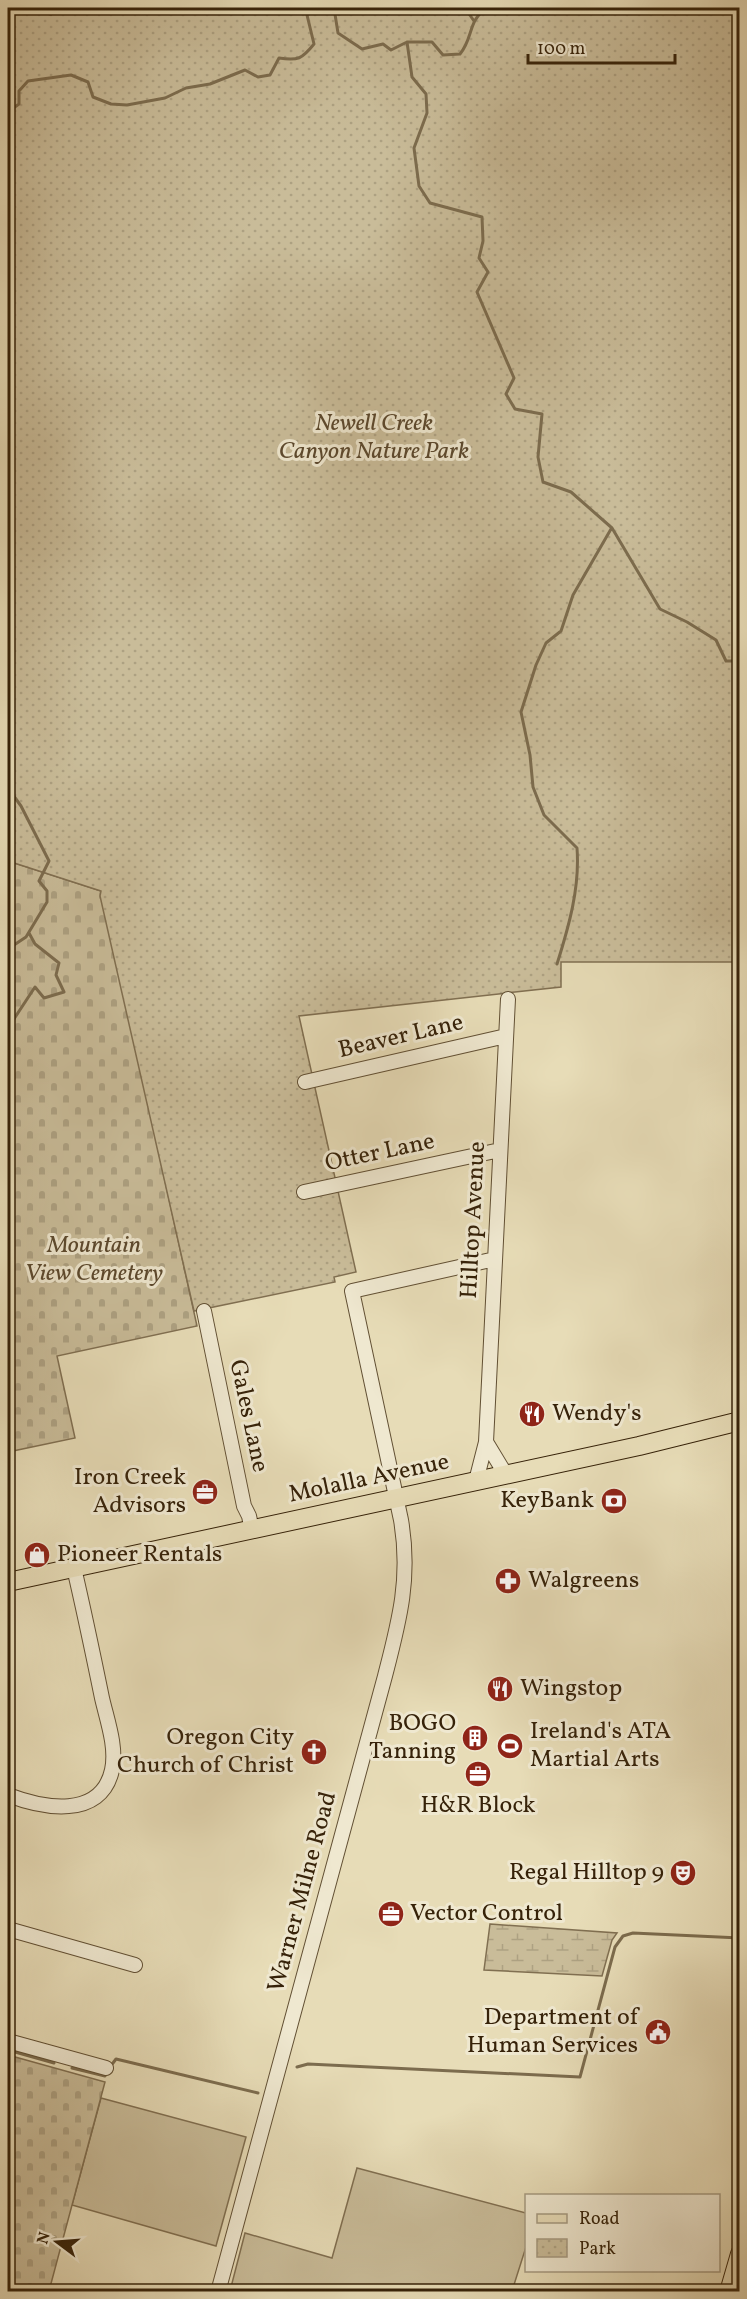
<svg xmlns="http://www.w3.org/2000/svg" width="747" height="2299" font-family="Vollkorn,serif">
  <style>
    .green { fill: #c9bc99; stroke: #806f51; stroke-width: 1.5 }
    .wetland { fill: url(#wetland-marsh); stroke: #806f51; stroke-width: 1.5 }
    .cemetery { fill: url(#cemetery-stones); stroke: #806f51; stroke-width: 1.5 }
    .park { fill: url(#park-dots); stroke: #806f51; stroke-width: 1.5 }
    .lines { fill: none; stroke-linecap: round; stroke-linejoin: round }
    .stream { stroke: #7c6c4e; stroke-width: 3 }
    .minor-casing { stroke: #625034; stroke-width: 16 }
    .major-casing { stroke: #362209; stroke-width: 20 }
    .minor { stroke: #efe8d0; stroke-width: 14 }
    .major { stroke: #e7dcb7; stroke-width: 18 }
    .labels { text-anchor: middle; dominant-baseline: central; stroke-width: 6; stroke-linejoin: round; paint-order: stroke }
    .park-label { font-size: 24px; font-style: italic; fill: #5b482d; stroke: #efe8d0 }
    .street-label { font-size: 24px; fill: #362209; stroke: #efe8d0 }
    .poi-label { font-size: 24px; fill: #362209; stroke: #efe8d0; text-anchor: start }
  </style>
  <defs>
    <pattern id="wetland-marsh" width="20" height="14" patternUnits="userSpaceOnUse" patternTransform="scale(1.5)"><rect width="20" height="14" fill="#c9bc99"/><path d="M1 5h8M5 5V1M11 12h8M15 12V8" fill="none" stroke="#ada182"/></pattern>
    <pattern id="cemetery-stones" width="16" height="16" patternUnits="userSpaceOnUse" patternTransform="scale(1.5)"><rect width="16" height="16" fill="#c9bc99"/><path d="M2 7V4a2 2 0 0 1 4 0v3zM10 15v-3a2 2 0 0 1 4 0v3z" fill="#ada182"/></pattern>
    <pattern id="park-dots" width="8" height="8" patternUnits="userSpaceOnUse" patternTransform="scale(1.5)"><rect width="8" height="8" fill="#c9bc99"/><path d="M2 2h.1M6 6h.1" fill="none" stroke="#ada182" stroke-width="1.8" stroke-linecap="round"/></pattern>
  </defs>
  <rect width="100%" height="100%" fill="#e7dcb7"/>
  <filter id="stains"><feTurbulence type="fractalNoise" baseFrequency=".00333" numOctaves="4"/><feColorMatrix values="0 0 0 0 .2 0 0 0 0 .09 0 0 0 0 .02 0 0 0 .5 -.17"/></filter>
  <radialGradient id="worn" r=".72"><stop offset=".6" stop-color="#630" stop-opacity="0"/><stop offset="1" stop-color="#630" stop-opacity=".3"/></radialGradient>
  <path class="green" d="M101 2098 246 2137 216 2246 72 2205Z
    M357 2168 526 2213V2247L512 2291H230L245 2233 332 2258Z"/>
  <path class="wetland" d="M490 1924 617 1933 612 1940 602 1976 484 1970Z"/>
  <path class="cemetery" d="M8 861 101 891 197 1326 57 1356 75 1438 8 1452Z
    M8 2055 105 2082 49 2291H8Z"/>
  <path class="park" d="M8 8H25L51 15 53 8H739V962H561V987L299 1016 356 1272 334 1277 335 1282 194 1311 100 896 101 891 8 861Z"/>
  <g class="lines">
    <path class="stream" d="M329 8H334L338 33 362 49 383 44 391 50 407 42H432L443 55 460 54C474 37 467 21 487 8
      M465 8 474 21
      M407 42 412 77 426 94 427 113 414 148 419 186 430 203 482 217 483 241 479 258 488 272 477 292 514 378 506 394 515 409 542 414 538 457 543 482 571 492 612 528 660 609 687 622 716 640 726 661H740
      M8 106 12 109 19 104V91L28 81 71 75 88 82 93 97 111 104 127 105 165 98 186 88 210 84 245 70 258 77 270 75 279 58C298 61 302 59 314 44L307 15 315 8
      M8 788 21 806 49 861 39 881 47 891V902L26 937 8 949
      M557 964C569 926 580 887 577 848L544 815 533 787 530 755 521 712 536 665 546 643 561 631 573 595 611 529
      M8 1028 35 987 44 998 64 992 56 975 59 963 35 944 29 933
      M8 2050 54 2063
      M110 2067 116 2059 258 2093
      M297 2067 308 2064 580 2077 615 1947 623 1936 633 1933 740 1938
      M72 2068 105 2076 107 2073"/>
    <defs>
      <path id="minor" d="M305 1082 506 1036
        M304 1192 500 1150
        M204 1311 244 1506 249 1516 252 1530
        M486 1442 506 1475
        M476 1481 486 1442 508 999
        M8 1795C42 1808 101 1820 112 1770 117 1747 107 1720 102 1698 93 1654 84 1611 74 1568
        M8 1929 135 1965
        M8 2041 106 2068
        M218 2292 385 1676C399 1622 411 1578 401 1520L352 1291 495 1259"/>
      <path id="major" d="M8 1582 639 1446 740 1421
        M729 2292 740 2254"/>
    </defs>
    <use href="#minor" class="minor-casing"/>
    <use href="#major" class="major-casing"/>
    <use href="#minor" class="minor"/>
    <use href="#major" class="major"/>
  </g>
  <defs>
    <symbol id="restaurant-disc" viewBox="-11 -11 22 22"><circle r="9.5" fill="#8f2418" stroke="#efe8d0"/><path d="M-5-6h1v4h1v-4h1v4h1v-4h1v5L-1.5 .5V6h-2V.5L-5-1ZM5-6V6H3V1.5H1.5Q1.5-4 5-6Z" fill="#fff"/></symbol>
    <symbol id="office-disc" viewBox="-11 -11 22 22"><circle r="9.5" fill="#8f2418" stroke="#efe8d0"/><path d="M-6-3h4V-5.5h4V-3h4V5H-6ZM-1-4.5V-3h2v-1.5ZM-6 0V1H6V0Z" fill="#fff"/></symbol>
    <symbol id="bank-disc" viewBox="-11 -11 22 22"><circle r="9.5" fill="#8f2418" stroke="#efe8d0"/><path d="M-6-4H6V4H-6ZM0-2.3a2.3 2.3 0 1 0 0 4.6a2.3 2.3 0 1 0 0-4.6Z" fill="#fff"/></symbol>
    <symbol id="shop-disc" viewBox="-11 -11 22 22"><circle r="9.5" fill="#8f2418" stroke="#efe8d0"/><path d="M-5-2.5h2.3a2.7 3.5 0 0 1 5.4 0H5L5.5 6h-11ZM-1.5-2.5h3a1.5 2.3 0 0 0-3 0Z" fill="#fff"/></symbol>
    <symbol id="pharmacy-disc" viewBox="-11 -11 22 22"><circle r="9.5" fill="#8f2418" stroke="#efe8d0"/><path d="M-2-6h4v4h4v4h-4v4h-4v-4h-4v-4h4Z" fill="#fff"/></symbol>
    <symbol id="building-disc" viewBox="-11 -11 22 22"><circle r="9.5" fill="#8f2418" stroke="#efe8d0"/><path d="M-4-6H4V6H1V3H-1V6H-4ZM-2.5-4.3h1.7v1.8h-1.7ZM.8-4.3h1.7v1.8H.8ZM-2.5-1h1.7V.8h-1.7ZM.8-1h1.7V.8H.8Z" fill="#fff"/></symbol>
    <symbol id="stadium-disc" viewBox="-11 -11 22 22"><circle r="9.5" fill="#8f2418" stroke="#efe8d0"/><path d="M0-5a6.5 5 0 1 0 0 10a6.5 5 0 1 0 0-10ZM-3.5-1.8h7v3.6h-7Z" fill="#fff"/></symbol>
    <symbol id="church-disc" viewBox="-11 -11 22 22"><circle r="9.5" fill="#8f2418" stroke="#efe8d0"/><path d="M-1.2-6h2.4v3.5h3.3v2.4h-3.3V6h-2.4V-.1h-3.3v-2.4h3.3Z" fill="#fff"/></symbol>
    <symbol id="theatre-disc" viewBox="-11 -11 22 22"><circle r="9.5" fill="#8f2418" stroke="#efe8d0"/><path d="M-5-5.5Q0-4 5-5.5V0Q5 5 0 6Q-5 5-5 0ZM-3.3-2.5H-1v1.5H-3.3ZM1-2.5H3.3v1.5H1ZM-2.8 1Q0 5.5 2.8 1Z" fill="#fff"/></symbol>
    <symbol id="civic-disc" viewBox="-11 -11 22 22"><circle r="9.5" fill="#8f2418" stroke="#efe8d0"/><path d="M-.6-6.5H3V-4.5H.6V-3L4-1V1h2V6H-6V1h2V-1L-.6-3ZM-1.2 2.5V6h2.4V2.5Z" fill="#fff"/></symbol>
  </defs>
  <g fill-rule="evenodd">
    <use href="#restaurant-disc" x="517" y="1399" width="30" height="30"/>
    <use href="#office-disc" x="190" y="1477" width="30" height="30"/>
    <use href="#bank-disc" x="599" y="1486" width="30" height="30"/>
    <use href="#shop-disc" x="22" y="1540" width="30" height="30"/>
    <use href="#pharmacy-disc" x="493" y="1566" width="30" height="30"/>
    <use href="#restaurant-disc" x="485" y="1674" width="30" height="30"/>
    <use href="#building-disc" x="460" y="1723" width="30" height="30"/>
    <use href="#stadium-disc" x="495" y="1731" width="30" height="30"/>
    <use href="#church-disc" x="299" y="1737" width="30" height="30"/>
    <use href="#office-disc" x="463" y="1759" width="30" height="30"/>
    <use href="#theatre-disc" x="668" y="1858" width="30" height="30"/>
    <use href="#office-disc" x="376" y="1899" width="30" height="30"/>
    <use href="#civic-disc" x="643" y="2017" width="30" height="30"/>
  </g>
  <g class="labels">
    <g class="park-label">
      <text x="374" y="424">Newell Creek<tspan x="374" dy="28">Canyon Nature Park</tspan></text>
      <text x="94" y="1246">Mountain<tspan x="94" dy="28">View Cemetery</tspan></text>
    </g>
    <g class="street-label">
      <text transform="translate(401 1037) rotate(-13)">Beaver Lane</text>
      <text transform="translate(380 1153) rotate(-12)">Otter Lane</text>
      <text transform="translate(474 1220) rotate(-87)">Hilltop Avenue</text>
      <text transform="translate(248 1416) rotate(78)">Gales Lane</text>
      <text transform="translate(369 1479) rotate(-12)">Molalla Avenue</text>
      <text transform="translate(303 1892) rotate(-75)">Warner Milne Road</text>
    </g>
    <g class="poi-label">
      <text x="552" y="1414">Wendy's</text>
      <text x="186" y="1478" text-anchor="end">Iron Creek<tspan x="186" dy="28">Advisors</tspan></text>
      <text x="594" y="1501" text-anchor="end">KeyBank</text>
      <text x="57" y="1555">Pioneer Rentals</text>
      <text x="528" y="1581">Walgreens</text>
      <text x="520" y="1689">Wingstop</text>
      <text x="456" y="1724" text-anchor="end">BOGO<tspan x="456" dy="28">Tanning</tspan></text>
      <text x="530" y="1732">Ireland's ATA<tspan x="530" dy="28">Martial Arts</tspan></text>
      <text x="294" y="1738" text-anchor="end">Oregon City<tspan x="294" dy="28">Church of Christ</tspan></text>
      <text x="478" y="1806" text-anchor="middle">H&amp;R Block</text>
      <text x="664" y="1873" text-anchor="end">Regal Hilltop 9</text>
      <text x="410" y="1914">Vector Control</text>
      <text x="638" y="2018" text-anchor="end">Department of<tspan x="638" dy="28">Human Services</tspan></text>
    </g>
  </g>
  <rect width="747" height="2299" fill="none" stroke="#e7dcb7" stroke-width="30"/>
  <rect x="9" y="9" width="729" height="2281" fill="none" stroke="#362209" stroke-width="3"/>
  <rect x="15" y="15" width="717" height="2269" fill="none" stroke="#362209" stroke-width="1.5"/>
  <rect x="525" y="2194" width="195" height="78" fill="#efe8d0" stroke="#a59980" stroke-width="1.5"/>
  <rect x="537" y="2214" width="30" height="9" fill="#e7dcb7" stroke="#a59980" stroke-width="1.5"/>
  <text x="579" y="2224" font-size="18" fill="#362209">Road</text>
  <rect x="537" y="2239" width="30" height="18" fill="url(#park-dots)" stroke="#a59980" stroke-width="1.5"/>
  <text x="579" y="2254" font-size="18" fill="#362209">Park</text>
  <g transform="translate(57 2242) rotate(286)" stroke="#efe8d0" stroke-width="4.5" paint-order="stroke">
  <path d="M0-4.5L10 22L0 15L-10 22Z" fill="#362209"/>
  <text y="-9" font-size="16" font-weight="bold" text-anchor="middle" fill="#362209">N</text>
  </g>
  <path d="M528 54v9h147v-9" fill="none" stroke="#362209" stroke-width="3"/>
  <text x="537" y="54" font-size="18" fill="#362209" stroke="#efe8d0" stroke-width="4.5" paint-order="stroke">100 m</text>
  <rect width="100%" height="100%" filter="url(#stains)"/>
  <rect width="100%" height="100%" fill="url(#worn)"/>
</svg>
